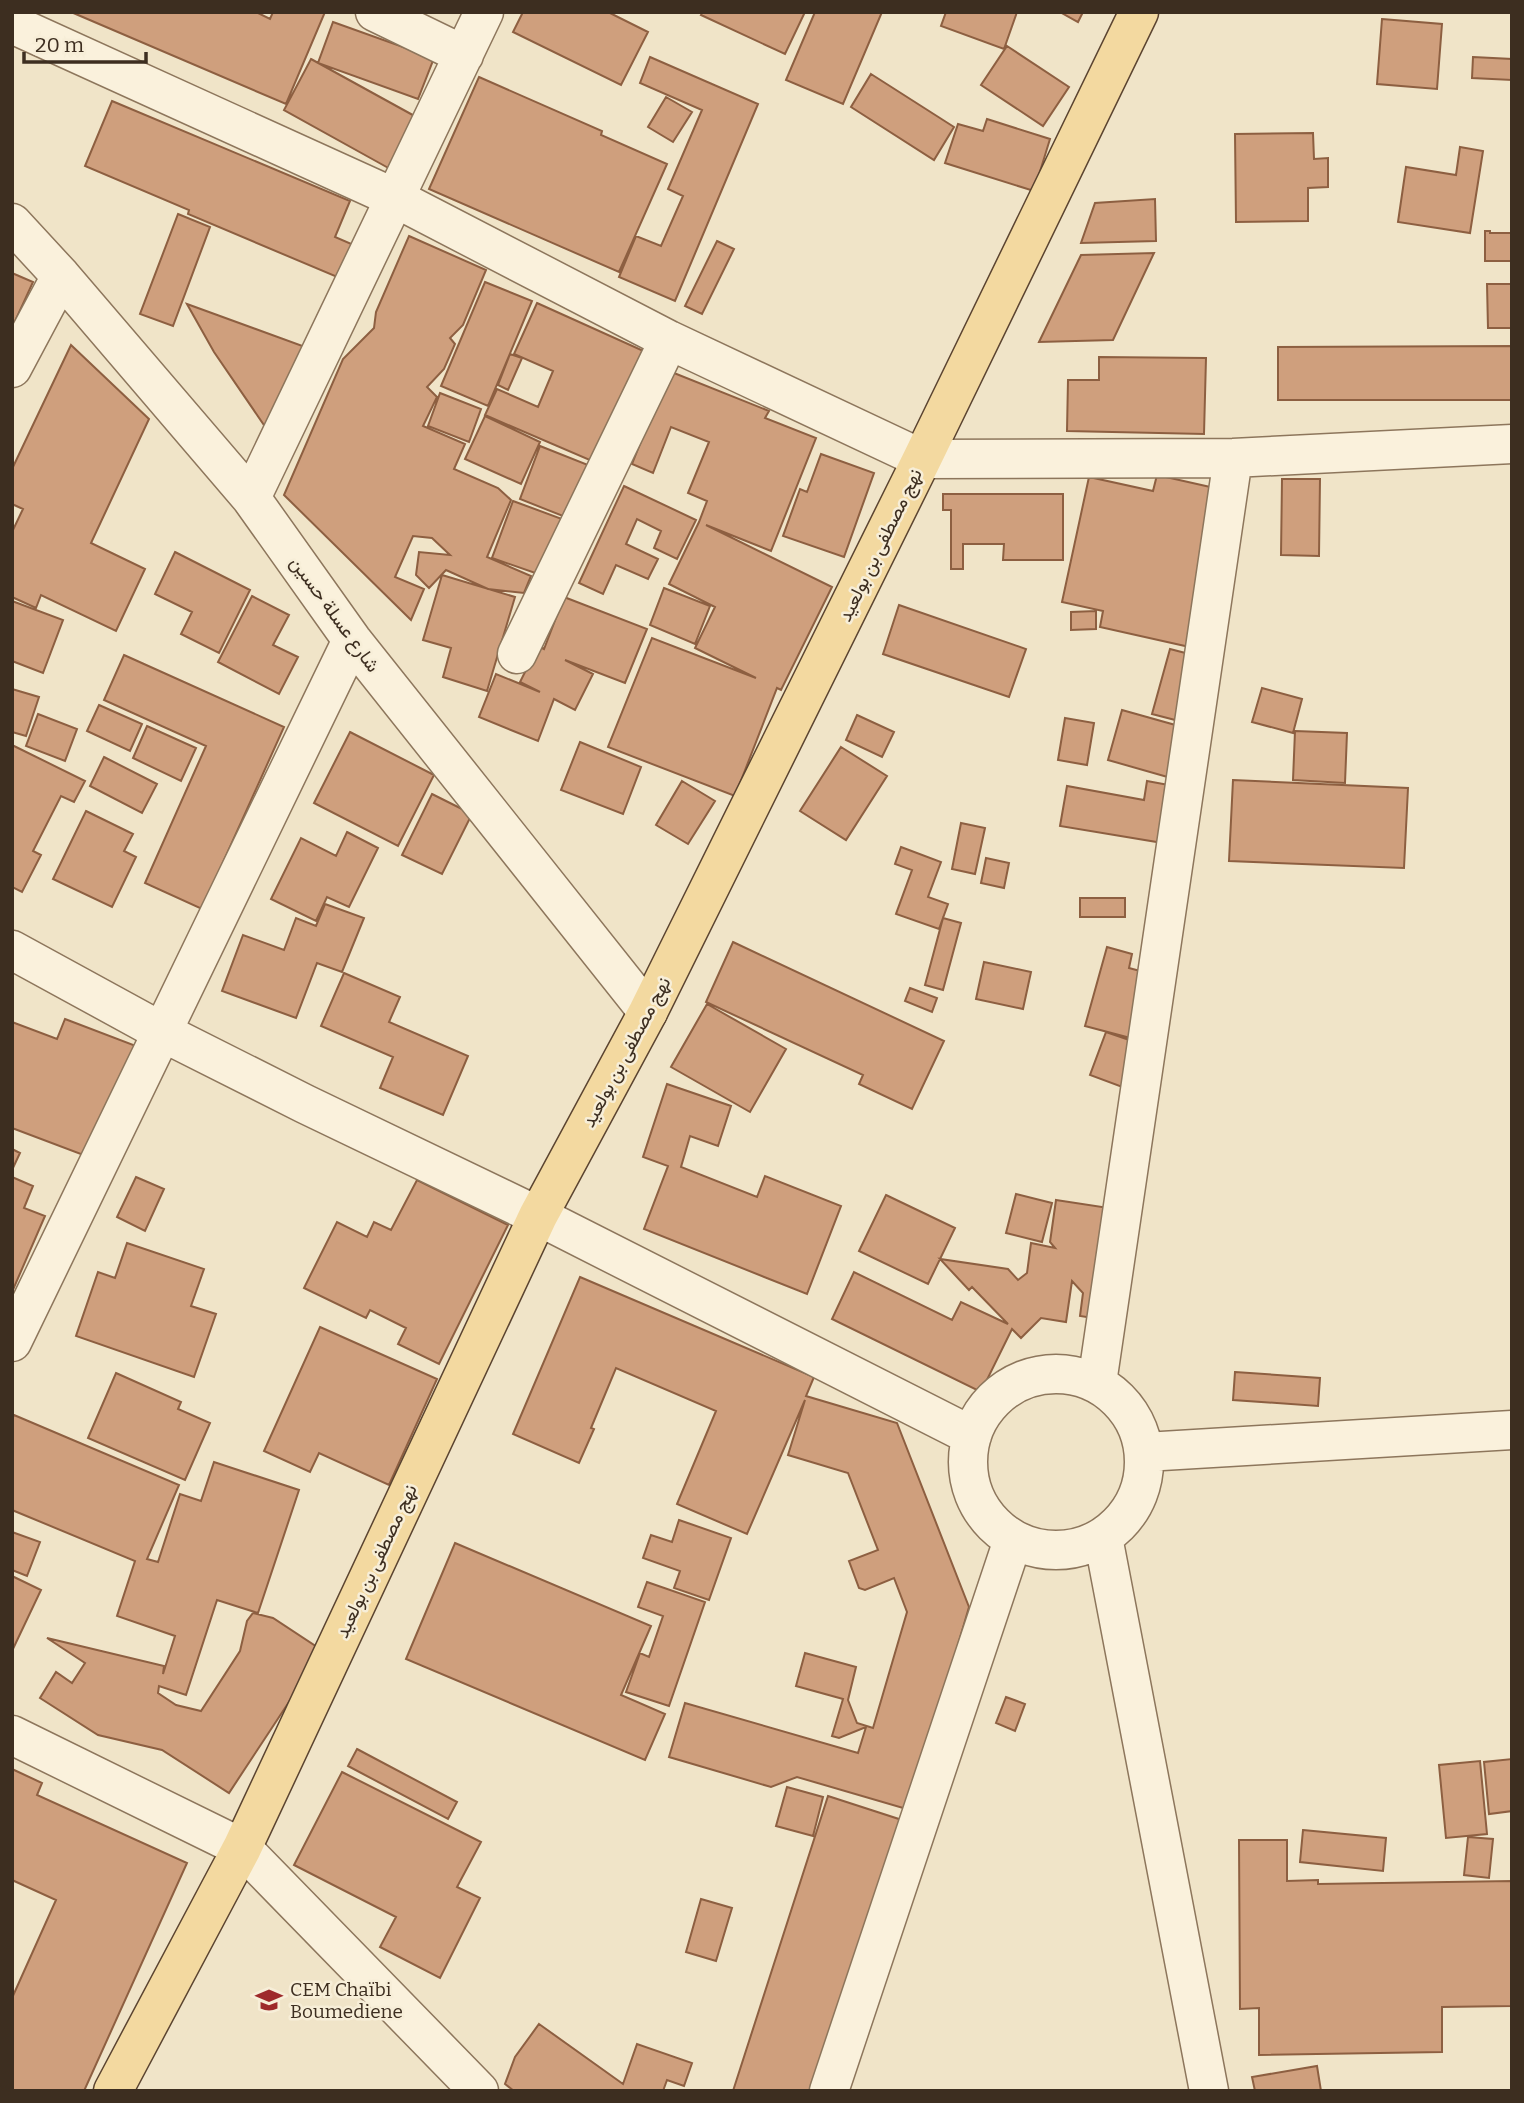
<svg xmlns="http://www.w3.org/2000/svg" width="1524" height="2103" font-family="Bitter,Vazirmatn,serif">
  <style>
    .building { fill: #cf9f7d; stroke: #8d5f41; stroke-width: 2 }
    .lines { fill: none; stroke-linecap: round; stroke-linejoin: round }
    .minor-casing { stroke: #8d765c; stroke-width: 41 }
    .major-casing { stroke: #5b4430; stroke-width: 41 }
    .minor { stroke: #faf1dc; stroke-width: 38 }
    .major { stroke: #f3d9a0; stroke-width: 38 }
    .labels { text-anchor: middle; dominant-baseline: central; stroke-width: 5; stroke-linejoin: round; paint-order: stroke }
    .street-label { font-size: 19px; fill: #3d2e20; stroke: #f7eed8 }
    .poi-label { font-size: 19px; fill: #3d2e20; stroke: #f7eed8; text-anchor: start }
  </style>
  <rect width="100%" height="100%" fill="#f0e4c8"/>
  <path class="building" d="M71 12H256L270 19 273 12H325L286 104Z
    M523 12H608L648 32 621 85 513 32Z
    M703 12H805L785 54 701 15Z
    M815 12H882L843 104 786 80Z
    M946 12H1017L1004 49 941 26Z
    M1060 12H1083L1078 22Z
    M1382 19 1442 24 1437 89 1377 84Z
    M333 22 434 58 418 99 318 63Z
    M1007 46 1069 87 1043 126 981 85Z
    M650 57 758 104 675 301 619 277 636 236 661 246 683 196 668 189 702 110 640 83Z
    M1473 57 1512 59V80L1472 78Z
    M311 59 420 119 392 170 284 110Z
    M871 74 954 127 934 160 851 107Z
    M479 77 602 131 601 135 667 164 619 272 429 189Z
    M666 97 692 112 673 142 648 127Z
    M112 101 350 201 335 237 356 246 342 279 188 214 189 210 85 166Z
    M987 119 1050 139 1034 191 945 163 958 124 983 131Z
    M1313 133 1314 159 1328 158V187L1308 188V221L1236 222 1235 134Z
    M1460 147 1483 151 1470 233 1398 222 1406 167 1456 175Z
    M1155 199 1156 241 1081 243 1095 203Z
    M178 214 210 227 173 326 140 314Z
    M1485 231H1490V233H1512V261H1485Z
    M409 236 486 270 463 325 450 338 455 344 444 369 427 387 437 397 423 426 465 444 454 469 498 488 511 500 487 557 531 576 524 593 488 589 446 570 429 588 416 575 419 552 450 555 432 538 413 536 395 577 424 589 411 620 284 495 343 359 374 328 376 312Z
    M717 241 734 249 702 314 685 306Z
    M1154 253 1113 340 1039 342 1081 255Z
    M12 273 33 282 12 328Z
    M485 282 532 301 488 406 441 386Z
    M1487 284H1512V328H1488Z
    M537 303 648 353 599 464 485 415 497 389 538 407 553 371 514 354Z
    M187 304 308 348 266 428 214 352Z
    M71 345 149 419 91 543 145 569 116 631 41 595 36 608 12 597V532L23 509 12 504V469Z
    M1512 346V400H1278V347Z
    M510 354 522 358 508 390 498 385Z
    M1099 357 1206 358 1204 434 1067 431 1068 380H1099Z
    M669 371 769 411 765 418 816 438 771 551 706 525 832 587 781 690 777 688 735 796 608 747 652 638 756 678 695 648 715 607 669 584 699 522 707 501 688 493 709 442 671 427 653 473 632 464Z
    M440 393 481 409 469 442 428 426Z
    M485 416 540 442 521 484 465 459Z
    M540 446 588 465 568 518 520 499Z
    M821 454 874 473 844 557 783 536 800 489 807 492Z
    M1157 475 1237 493 1203 650 1100 627 1103 611 1062 602 1089 477 1153 491Z
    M1282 479H1320L1319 556 1281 555Z
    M624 486 696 520 677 559 654 548 661 531 637 519 626 544 658 559 648 579 616 565 603 594 579 583Z
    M943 494H1063V560H1003L1004 544H963V569H951V510H943Z
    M513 501 562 519 541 575 492 558Z
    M175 552 250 590 219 653 181 634 192 612 155 594Z
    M442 575 515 597 487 691 443 677 451 648 423 640Z
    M664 588 710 606 695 644 650 625Z
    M252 596 289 615 273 645 298 657 279 694 218 662Z
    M564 597 647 629 625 683 565 660 593 674 575 710 554 699 538 741 479 717 496 674 540 692 520 682 538 646 544 649Z
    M12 601 63 620 43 673 12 661Z
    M899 605 1026 649 1009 697 883 654Z
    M1096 611V629L1071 630V612Z
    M1170 649 1197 656 1179 721 1152 714Z
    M124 655 284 727 202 909 145 883 206 746 104 700Z
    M1262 688 1302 699 1293 733 1252 722Z
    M12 689 39 697 26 736 12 732Z
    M99 705 142 724 130 751 87 731Z
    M1122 710 1186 728 1171 778 1108 760Z
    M38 714 77 729 65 761 26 746Z
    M857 715 894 732 882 757 846 740Z
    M1065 718 1094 723 1087 765 1058 760Z
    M147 726 196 748 181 781 133 758Z
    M1295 731 1347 733 1345 783 1293 780Z
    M350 732 434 775 398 846 314 803Z
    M580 742 641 767 623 814 561 790Z
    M12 745 85 781 74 802 61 796 33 851 41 855 22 892 12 887Z
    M841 747 887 776 846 840 800 811Z
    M104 757 157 784 142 813 90 786Z
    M1233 780 1408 788 1404 868 1229 861Z
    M682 781 715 801 688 844 656 825Z
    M1147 781 1185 788 1175 845 1060 826 1067 786 1144 800Z
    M432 794 472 814 442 874 402 855Z
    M86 811 133 834 124 851 136 857 112 907 53 879Z
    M961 823 985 828 975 874 952 869Z
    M347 832 378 848 349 907 327 897 316 921 271 899 301 838 336 856Z
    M901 847 941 862 928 897 948 904 939 929 896 914 912 870 895 864Z
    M986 858 1009 863 1004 888 981 883Z
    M1080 898H1125V917H1080Z
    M325 904 364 918 342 972 317 963 296 1018 222 991 243 935 284 950 296 918 316 926Z
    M943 918 961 923 943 990 925 985Z
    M733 942 944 1041 912 1109 859 1084 863 1075 706 1002Z
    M1107 947 1132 954 1129 968 1155 975 1138 1040 1085 1026Z
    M984 962 1031 972 1023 1009 976 999Z
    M344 973 400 997 389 1022 468 1056 443 1115 380 1088 393 1057 321 1026Z
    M910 988 937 998 932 1012 905 1001Z
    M707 1004 786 1049 750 1112 671 1067Z
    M65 1019 136 1046 94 1159 12 1128V1022L57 1039Z
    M1106 1032 1141 1044 1125 1088 1090 1075Z
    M667 1084 731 1106 718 1146 690 1136 681 1167 757 1197 765 1176 841 1206 807 1294 644 1229 668 1166 643 1157Z
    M12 1149 20 1153 12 1170Z
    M12 1177 33 1186 24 1208 45 1216 12 1292Z
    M136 1177 164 1189 145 1231 117 1217Z
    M417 1180 508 1225 439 1364 398 1344 406 1328 370 1310 366 1318 304 1288 337 1222 367 1237 374 1222 391 1230Z
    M1016 1194 1052 1203 1042 1242 1006 1233Z
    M886 1195 955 1228 928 1284 859 1251Z
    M1056 1200 1122 1210 1106 1320 1080 1316 1083 1293 1072 1281 1066 1322 1041 1318 1021 1338 1012 1329 981 1392 832 1319 854 1272 952 1320 961 1302 1008 1324 972 1287 969 1290 940 1259 1008 1269 1018 1280 1027 1273 1031 1243 1055 1248 1050 1242Z
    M127 1243 204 1269 191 1306 216 1314 194 1377 76 1336 98 1272 115 1278Z
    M580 1277 814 1377 806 1396 897 1423 969 1607 910 1810 797 1777 771 1787 669 1757 685 1703 858 1753 866 1727 839 1738 832 1736 843 1699 796 1686 805 1653 856 1667 848 1700 857 1723 873 1728 907 1612 894 1578 865 1590 859 1588 849 1561 878 1550 848 1473 788 1455 805 1400 747 1534 677 1504 716 1411 616 1368 591 1428 594 1429 579 1463 513 1434Z
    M320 1327 437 1379 389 1485 319 1453 310 1472 264 1451Z
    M1235 1372 1320 1378 1318 1406 1233 1400Z
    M116 1373 181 1402 178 1409 210 1423 185 1480 88 1438Z
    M14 1415 179 1485 147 1559 158 1562 180 1494 201 1501 214 1462 299 1490 258 1613 217 1600 186 1695 159 1686 158 1693 176 1705 201 1711 240 1651 247 1621 253 1613 273 1618 317 1647 312 1667 229 1793 162 1750 98 1735 40 1698 56 1672 72 1683 85 1663 47 1638 164 1666 163 1674 175 1636 117 1616 135 1561 12 1510V1420Z
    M679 1520 731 1538 709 1600 674 1588 680 1571 643 1558 651 1535 672 1542Z
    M12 1532 40 1542 27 1576 12 1570Z
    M455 1543 651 1626 621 1695 665 1714 645 1760 406 1659Z
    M12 1576 41 1590 12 1651Z
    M647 1582 705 1602 669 1706 626 1692 640 1653 649 1657 663 1616 638 1607Z
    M1006 1697 1025 1704 1015 1731 996 1723Z
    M357 1749 457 1802 448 1819 348 1766Z
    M1512 1759V1811L1489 1814 1484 1762Z
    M1480 1761 1487 1834 1446 1838 1439 1765Z
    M12 1769 42 1783 37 1795 187 1863 84 2091H12V1998L56 1900 12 1880Z
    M342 1772 481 1842 457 1887 480 1898 440 1978 380 1947 396 1917 294 1865Z
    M787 1787 823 1797 813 1836 776 1826Z
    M828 1796 905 1821 818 2091H733Z
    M1303 1830 1386 1838 1383 1871 1300 1862Z
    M1468 1837 1493 1839 1489 1878 1464 1875Z
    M1239 1840H1287V1881L1318 1880V1884L1512 1881V2006L1442 2007V2052L1259 2055V2008L1240 2009Z
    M701 1899 732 1908 716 1961 686 1952Z
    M539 2024 623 2084 637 2044 692 2063 684 2086 667 2080 663 2091H514L505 2084 515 2057Z
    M1317 2066 1321 2091H1255L1252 2077Z"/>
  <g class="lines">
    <defs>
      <path id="minor" d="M375 12 464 55
        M12 24 397 199 669 340 922 459 1233 458 1512 444
        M12 223 61 276 251 498 352 640 648 1012
        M12 368 61 276
        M251 498 484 12
        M517 654 669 340
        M12 950 162 1032 305 1104 538 1216 972 1436
        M12 1342 352 640
        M968 1462a88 88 0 1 1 176 0a88 88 0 1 1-176 0Z
        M1097 1383 1233 458
        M1145 1452 1512 1430
        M1103 1537 1209 2091
        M12 1735 242 1848 479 2091
        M829 2091 1013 1540"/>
      <path id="major" d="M113 2091 242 1848 538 1216 648 1012 922 459 1139 12"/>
    </defs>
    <use href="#minor" class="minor-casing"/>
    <use href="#major" class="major-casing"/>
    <use href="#minor" class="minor"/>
    <use href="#major" class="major"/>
  </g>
  <defs>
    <symbol id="school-bare" viewBox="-9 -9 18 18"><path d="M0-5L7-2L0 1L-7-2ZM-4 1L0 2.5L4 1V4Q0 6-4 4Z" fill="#9e2a2b" stroke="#f7eed8" stroke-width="2.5" paint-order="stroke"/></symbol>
  </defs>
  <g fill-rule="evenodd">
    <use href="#school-bare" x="250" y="1981" width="38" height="38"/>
  </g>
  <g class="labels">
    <g class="street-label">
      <text transform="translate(880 545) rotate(-64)">نهج مصطفى بن بولعيد</text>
      <text transform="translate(335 614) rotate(54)">شارع عسلة حسين</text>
      <text transform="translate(626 1052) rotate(-62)">نهج مصطفى بن بولعيد</text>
      <text transform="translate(376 1561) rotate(-65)">نهج مصطفى بن بولعيد</text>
    </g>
    <g class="poi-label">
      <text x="290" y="1989">CEM Chaïbi<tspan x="290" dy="22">Boumediene</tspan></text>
    </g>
  </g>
  <rect width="1524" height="2103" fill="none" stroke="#3d2e20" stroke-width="28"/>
  <path d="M24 52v10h122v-10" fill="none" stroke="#3d2e20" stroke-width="3.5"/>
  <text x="35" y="52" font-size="21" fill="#3d2e20" stroke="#f7eed8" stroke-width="5" paint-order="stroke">20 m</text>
</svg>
